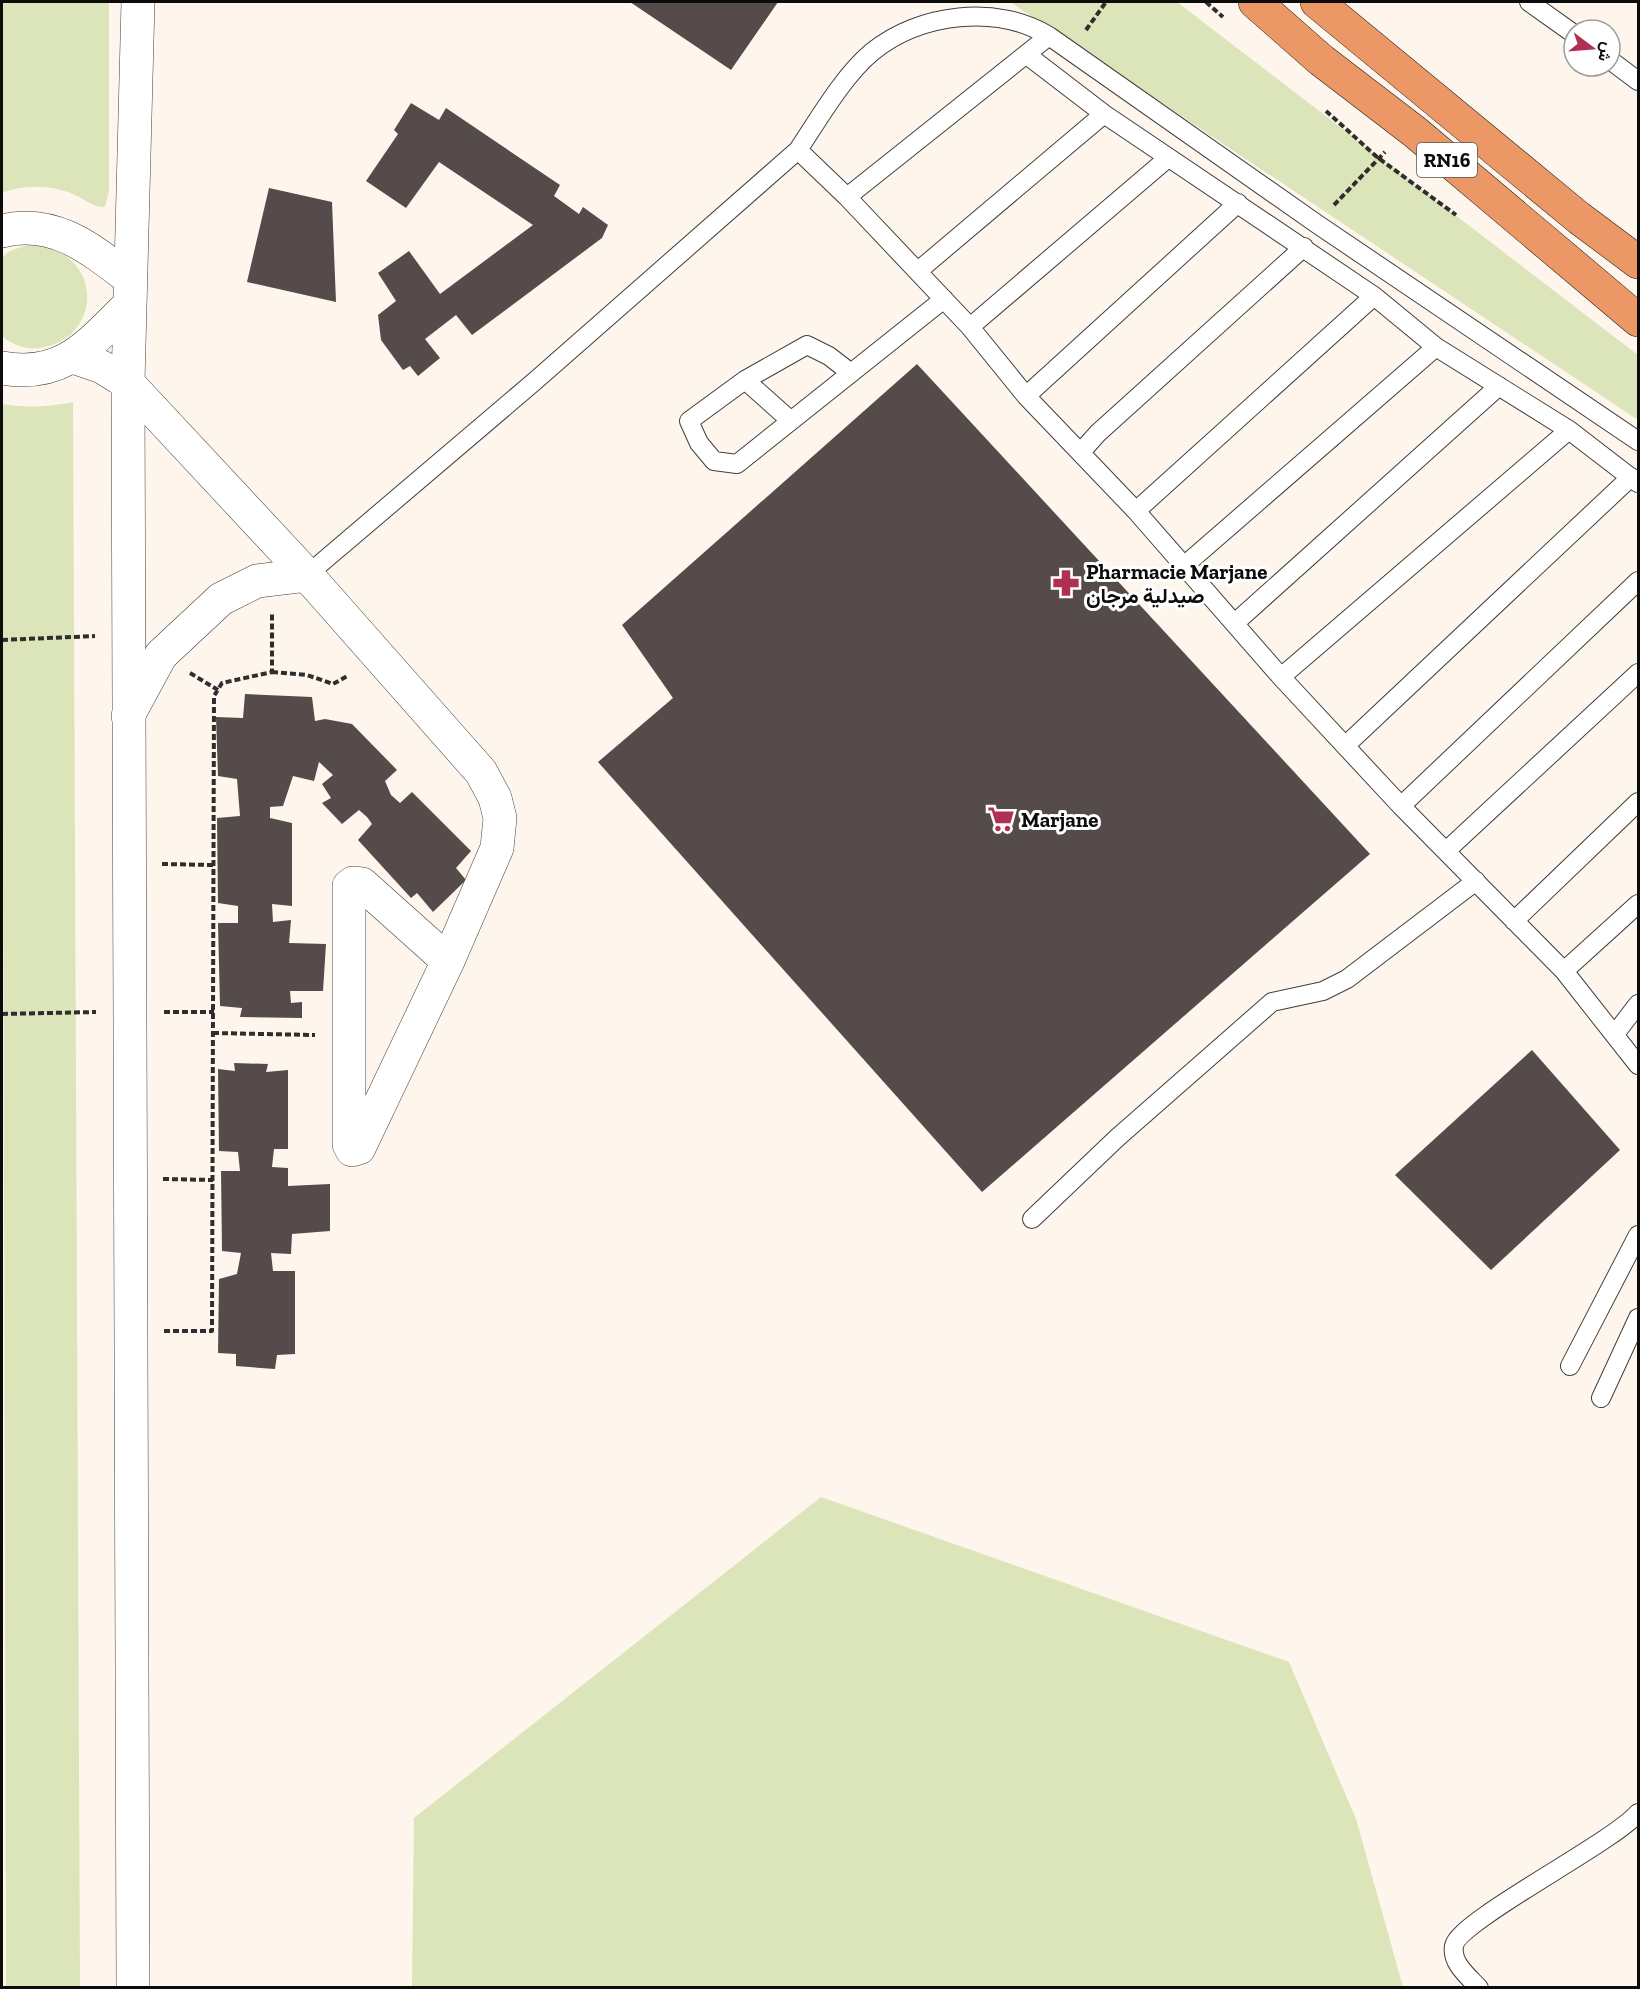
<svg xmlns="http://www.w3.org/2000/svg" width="1640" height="1989" font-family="'Zilla Slab',Vazirmatn,serif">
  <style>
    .green { fill: #dbe5b9 }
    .building { fill: #544b4a }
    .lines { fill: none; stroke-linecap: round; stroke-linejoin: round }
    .service-casing { stroke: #3f3f3f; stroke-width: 20 }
    .minor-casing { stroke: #3f3f3f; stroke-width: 34 }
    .tertiary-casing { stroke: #3f3f3f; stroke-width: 34 }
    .trunk-casing { stroke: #1d1d1d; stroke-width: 34 }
    .path { stroke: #2e2e2e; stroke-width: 4; stroke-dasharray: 6 3; stroke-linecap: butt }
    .service { stroke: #fff; stroke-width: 18 }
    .minor { stroke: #fff; stroke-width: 33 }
    .tertiary { stroke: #fff; stroke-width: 33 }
    .trunk { stroke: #ec9766; stroke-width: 33 }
    .labels { text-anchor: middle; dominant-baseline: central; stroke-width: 6; stroke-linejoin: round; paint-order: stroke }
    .shield { fill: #fff; stroke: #555; stroke-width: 1.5 }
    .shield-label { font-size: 20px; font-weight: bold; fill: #0c0c0c }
    .poi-label { font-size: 21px; font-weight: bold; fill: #0c0c0c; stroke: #fff; text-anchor: start }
  </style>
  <rect width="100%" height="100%" fill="#fef6ed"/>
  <path class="green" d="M2 2H109V191L105 207C93 208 85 199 75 195 53 185 24 184 2 193Z
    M1010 2H1177L1638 355V420Z
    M27 245C105 246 105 339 40 348 27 350 12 345 2 336V257L10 251Z
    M73 402 80 1987 6 1988 2 404C26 408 48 407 73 402Z
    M821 1497 1289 1662 1356 1819 1403 1987H412L414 1818Z"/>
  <path class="building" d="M630 2H778L731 70Z
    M411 103 439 120 446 108 560 185 554 196 579 214 583 207 608 225 602 238 472 335 456 315 425 339 440 358 418 376 410 366 403 370 381 340 378 315 396 301 378 273 409 251 440 294 533 225 439 162 406 208 366 181 398 134 394 130Z
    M269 188 332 202 336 302 247 282Z
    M917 364 1370 854 982 1192 598 762 673 698 622 625Z
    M245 694 312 697 315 721 325 719 352 724 397 770 385 781 391 795 400 803 412 792 471 851 456 868 466 880 433 912 417 893 411 898 358 840 372 824 367 817 359 810 342 824 322 803 331 798 322 784 333 775 319 762 314 781 293 776 283 806 270 807V818L292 823V906L272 904 273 922 291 920 289 943 326 944 323 991H290L291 1003 302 1002V1018L240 1017 242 1008 220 1006 218 923H238V906L218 903 217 818 240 816 237 779 218 776 216 717 243 718Z
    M1532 1050 1620 1150 1491 1270 1395 1175Z
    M234 1063 268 1064 266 1072 288 1070V1149H274L272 1167 288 1168V1186L330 1184V1231L292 1234 291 1254 271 1253 273 1271H295V1354L277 1355 275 1369 236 1366V1354L218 1353 219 1279 237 1274 241 1253 222 1251 221 1171H240L238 1152 219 1151 218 1069 235 1071Z"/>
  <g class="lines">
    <defs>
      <path id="service" d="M1529 2 1574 34
        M1027 55 1104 114 1374 296 1436 347 1569 430 1638 483
        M1610 60 1638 81
        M847 197 1049 36
        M918 271 1104 114
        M970 327 1168 158
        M851 373 829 356 807 345 745 380 689 421 699 443 714 461 737 464 944 299
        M745 380 791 421
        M1026 396 1238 203
        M1638 441 1317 224 1049 36C997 4 920 13 872 52 844 75 818 120 798 150L847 197 970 327 1026 396 1136 511 1281 677 1401 806 1564 971 1638 1065
        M1081 452 1098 433 1304 247
        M1136 511 1374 296
        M1185 565 1436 347
        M307 575 535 381 798 150
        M1236 622 1499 386
        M1281 677 1569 430
        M1345 746 1631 477
        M1401 806 1638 581
        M1446 851 1638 673
        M1514 921 1638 802
        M1564 971 1638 904
        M1615 1034 1638 1004
        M1032 1219 1117 1138 1272 1002 1323 991 1347 979 1476 881
        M1570 1366 1638 1235
        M1601 1398 1638 1318
        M1479 1988C1468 1976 1451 1963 1454 1946 1458 1921 1611 1844 1638 1813"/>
      <path id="minor" d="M73 357 102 367 128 383 307 575 481 772 495 798 500 818 497 848 448 961 359 1148 352 1150 349 1144V886L353 883 362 884 448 961
        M128 716 161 655 221 599 257 581 307 575"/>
      <path id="tertiary" d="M2 231C54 218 91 249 130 279
        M2 368C64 379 90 343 130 304
        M133 1988 128 383 138 2"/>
      <path id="trunk" d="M1255 2 1321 60 1415 132 1638 320
        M1317 2 1579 218 1638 262"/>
    </defs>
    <use href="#service" class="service-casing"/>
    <use href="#minor" class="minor-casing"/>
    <use href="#tertiary" class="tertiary-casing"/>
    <use href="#trunk" class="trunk-casing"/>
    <path class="path" d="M1206 2 1223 17
      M1086 30 1106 2
      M1326 111 1377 157 1456 215
      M1334 205 1385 152
      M2 640 95 636
      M272 672 307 675 333 684 349 675
      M190 673 218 690
      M162 864 213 865
      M164 1012H214
      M2 1014 96 1012
      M213 1033 315 1035
      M163 1179 213 1180
      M164 1331H212L214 696 222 683 272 672V613"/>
    <use href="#service" class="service"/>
    <use href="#minor" class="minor"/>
    <use href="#tertiary" class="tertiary"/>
    <use href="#trunk" class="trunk"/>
  </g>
  <defs>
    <symbol id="pharmacy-bare" viewBox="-9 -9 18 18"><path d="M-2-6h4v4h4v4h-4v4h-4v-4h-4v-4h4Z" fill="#b22f54" stroke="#fff" stroke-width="2.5" paint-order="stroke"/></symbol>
    <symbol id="supermarket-bare" viewBox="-9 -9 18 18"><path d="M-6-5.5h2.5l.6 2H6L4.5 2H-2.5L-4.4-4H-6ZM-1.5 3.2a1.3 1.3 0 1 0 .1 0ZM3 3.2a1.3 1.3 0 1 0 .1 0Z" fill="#b22f54" stroke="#fff" stroke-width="2.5" paint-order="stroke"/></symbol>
  </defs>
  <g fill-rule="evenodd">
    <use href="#pharmacy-bare" x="1047" y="564" width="38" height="38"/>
    <use href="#supermarket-bare" x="982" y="800" width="38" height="38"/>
  </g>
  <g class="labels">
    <rect class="shield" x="1417" y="143" width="60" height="34" rx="4.5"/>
    <g class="shield-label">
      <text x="1447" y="160">RN16</text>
    </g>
    <g class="poi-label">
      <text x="1086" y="571">Pharmacie Marjane<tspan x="1086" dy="24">صيدلية مرجان</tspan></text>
      <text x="1021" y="819">Marjane</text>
    </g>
  </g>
  <rect width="1640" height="1989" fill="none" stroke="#0c0c0c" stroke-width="6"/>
  <g transform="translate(1592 48) rotate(106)"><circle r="28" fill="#ffffff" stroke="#9e9e9e" stroke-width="1.5"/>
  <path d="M0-4.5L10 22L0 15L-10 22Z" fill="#b22f54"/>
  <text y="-9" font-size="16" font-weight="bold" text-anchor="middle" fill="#0c0c0c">ش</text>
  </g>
</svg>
